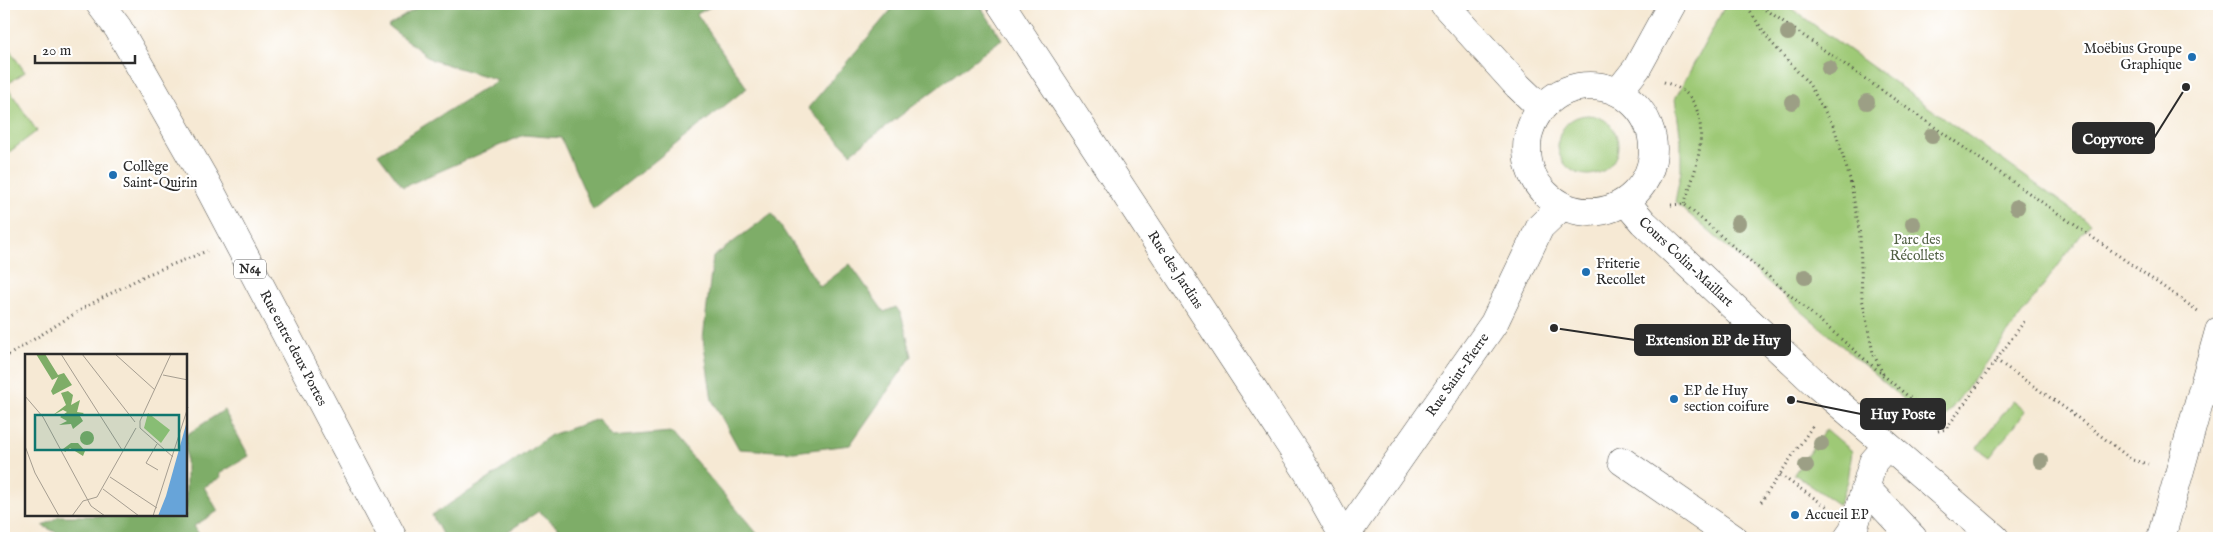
<svg xmlns="http://www.w3.org/2000/svg" width="2223" height="542" font-family="'IM FELL English',serif">
  <style>
    .green { fill: #9ec976; stroke: #647a50 }
    .forest { fill: #7ead67; stroke: #546c49 }
    .lines { fill: none; stroke-linecap: round; stroke-linejoin: round }
    .minor-casing { stroke: #494844; stroke-width: 29 }
    .major-casing { stroke: #494844; stroke-width: 29 }
    .path { stroke: #494844; stroke-width: 3; stroke-dasharray: 1 4; stroke-linecap: butt }
    .minor { stroke: #fff; stroke-width: 28 }
    .major { stroke: #fff; stroke-width: 28 }
    .tree { fill: #9c9f85 }
    .poi-dot { fill: #1f6fb2; stroke: #fff; stroke-width: 2 }
    .labels { text-anchor: middle; dominant-baseline: central; stroke-width: 4.5; stroke-linejoin: round; paint-order: stroke }
    .shield { fill: #fff; stroke: #6b6b6b; stroke-width: 1 }
    .shield-label { font-size: 12px; font-weight: bold; fill: #2b2b2b }
    .poi-label { font-size: 14px; fill: #2b2b2b; stroke: #fff; text-anchor: start }
    .park-label { font-size: 14px; fill: #536245; stroke: #fff }
    .street-label { font-size: 14px; fill: #2b2b2b; stroke: #fff }
    .inset-road { fill: none; stroke: #a59d90; stroke-width: 1 }
    .view { fill: #0f766e; fill-opacity: 0.15; stroke: #0f766e; stroke-width: 2.5 }
    .inset-edge { fill: none; stroke: #2b2b2b; stroke-width: 2.5 }
    .leader { fill: none; stroke: #2b2b2b; stroke-width: 2 }
    .callout-dot { fill: #2b2b2b; stroke: #fff; stroke-width: 2 }
    .callout { fill: #2b2b2b; stroke: #2b2b2b; stroke-width: 2 }
    .callout-label { font-size: 15px; text-anchor: middle; font-weight: bold; fill: #fff }
  </style>
  <rect width="100%" height="100%" fill="#fff"/>
  <filter id="ink" filterUnits="userSpaceOnUse"><feTurbulence type="fractalNoise" baseFrequency=".02" numOctaves="2"/><feDisplacementMap in="SourceGraphic" scale="10" xChannelSelector="R" yChannelSelector="G"/><feConvolveMatrix kernelMatrix="1 2 1 2 8 2 1 2 1" color-interpolation-filters="sRGB"/></filter>
  <filter id="wash" filterUnits="userSpaceOnUse"><feTurbulence type="fractalNoise" baseFrequency=".0096" numOctaves="4" result="noise"/><feDisplacementMap in="SourceGraphic" scale="20" xChannelSelector="R" yChannelSelector="G"/><feGaussianBlur stdDeviation="1.12" result="paint"/><feColorMatrix in="noise" values="0 0 0 0 0 0 0 0 0 0 0 0 0 0 0 0 0 1.4 0 .05"/><feComposite in="paint" operator="in"/></filter>
  <g filter="url(#wash)">
    <rect width="100%" height="100%" fill="#f6e9d4"/>
    <path class="green" d="M1726 4H1785L2090 223 1937 428 1675 202 1681 171V140L1675 99Z
      M4 42 25 72 6 85 37 131 4 156Z
      M1558 145a30 30 0 1 1 60 0a30 30 0 1 1-60 0Z
      M2013 401 2026 411 1990 457 1977 448Z
      M1826 429 1852 451 1848 481 1839 505 1794 474Z"/>
    <path class="forest" d="M423 4H716L697 14 747 88 593 210 561 138 524 135 403 187 378 154 498 80 432 60 388 26Z
      M896 4H979L1002 39 851 153 808 108Z
      M772 213 820 287 850 264 884 312 896 307 901 314 912 356 850 445 794 452 739 449 712 400 703 339 713 257Z
      M224 410 249 456 219 474 221 477 204 487 218 511 194 526 201 538H68L43 526 59 516H186V435Z
      M598 419 612 437 671 432 761 538H570L539 511 498 538H444L432 515 487 480 551 435Z"/>
  </g>
  <g filter="url(#ink)">
    <g class="lines">
      <defs>
        <g id="minor">
          <path id="s1" d="M1001 4 1307 471 1344 537"/>
          <path d="M1444 4 1518 86 1541 108"/>
          <circle cx="1590" cy="149" r="63"/>
          <path d="M1618 92 1637 68 1672 4"/>
          <path id="s2" d="M1626 202 1643 222 1816 384 1995 538"/>
          <path d="M1622 461 1733 538"/>
          <path d="M1866 488 1913 538"/>
          <path id="s3" d="M1344 538 1494 323 1540 227 1561 207"/>
          <path d="M1848 538 1853 531 1873 462 1887 446"/>
        </g>
        <g id="major">
          <path id="s4" d="M100 4 118 28 207 184 393 538"/>
          <path d="M2161 538 2219 331"/>
        </g>
      </defs>
      <use href="#minor" class="minor-casing"/>
      <use href="#major" class="major-casing"/>
      <path class="path" d="M1745 4 1770 41 1809 84 1834 127 1850 179 1860 235 1862 298 1873 353 1883 374
        M1758 4 2198 311
        M1664 82C1672 85 1681 88 1688 95 1713 123 1695 174 1684 204
        M1671 205 1684 204 1946 429 2026 319
        M4 358 87 306 146 275 207 251
        M1996 360 2065 408 2132 460 2148 464
        M1938 431 1946 429
        M1780 475 1829 508
        M1761 502 1814 424"/>
      <use href="#minor" class="minor"/>
      <use href="#major" class="major"/>
    </g>
    <g class="tree">
      <circle cx="1788" cy="33" r="8"/>
      <circle cx="1829" cy="68" r="8"/>
      <circle cx="1792" cy="102" r="8"/>
      <circle cx="1867" cy="102" r="8"/>
      <circle cx="1932" cy="136" r="8"/>
      <circle cx="2017" cy="207" r="8"/>
      <circle cx="1738" cy="223" r="8"/>
      <circle cx="1913" cy="224" r="8"/>
      <circle cx="1805" cy="277" r="8"/>
      <circle cx="1821" cy="444" r="8"/>
      <circle cx="2041" cy="461" r="8"/>
      <circle cx="1806" cy="466" r="8"/>
    </g>
  </g>
  <g class="poi-dot">
    <circle cx="2192" cy="57" r="5"/>
    <circle cx="113" cy="175" r="5"/>
    <circle cx="1586" cy="272" r="5"/>
    <circle cx="1674" cy="399" r="5"/>
    <circle cx="1795" cy="515" r="5"/>
  </g>
  <g class="labels">
    <rect class="shield" x="234" y="259.5" width="32" height="19" rx="4"/>
    <g class="shield-label">
      <text x="250" y="269">N64</text>
    </g>
    <g class="poi-label">
      <text x="2182" y="49" text-anchor="end">Moëbius Groupe<tspan x="2182" dy="16">Graphique</tspan></text>
      <text x="123" y="167">Collège<tspan x="123" dy="16">Saint-Quirin</tspan></text>
      <text x="1596" y="264">Friterie<tspan x="1596" dy="16">Recollet</tspan></text>
      <text x="1684" y="391">EP de Huy<tspan x="1684" dy="16">section coifure</tspan></text>
      <text x="1805" y="515">Accueil EP</text>
    </g>
    <g class="park-label">
      <text x="1917" y="240">Parc des<tspan x="1917" dy="16">Récollets</tspan></text>
    </g>
    <g class="street-label">
      <text stroke="none"><textPath href="#s2" startOffset="85">Cours Colin-Maillart</textPath></text>
      <text stroke="none"><textPath href="#s1" startOffset="318">Rue des Jardins</textPath></text>
      <text stroke="none"><textPath href="#s4" startOffset="395">Rue entre deux Portes</textPath></text>
      <text stroke="none"><textPath href="#s3" startOffset="199">Rue Saint-Pierre</textPath></text>
    </g>
  </g>
  <g transform="translate(25 354)">
    <rect width="162" height="162" fill="#f6e9d4"/>
    <path d="M123 59 145 76 136 89 119 74Z" fill="#9ec976"/>
    <path d="M11 0H20L33 21 39 19 47 31 28 41 26 37 33 23 27 26ZM43 37 48 41 46 51 55 46 52 58 59 59 55 62 58 67 48 75 46 70 34 71 42 67 35 63 42 58 38 56 28 61 41 51 36 39ZM55 84a7 7 0 1 1 14 0a7 7 0 1 1-14 0ZM46 89H53L60 97 58 102 45 94 40 98 38 95Z" fill="#7ead67"/>
    <path d="M162 67V162H133L141 142Z" fill="#67a4d9"/>
    <path class="inset-road" d="M36 0 97 96M57 0 110 68M90 0 130 36M138 21 163 26M0 42 18 63 66 152 80 162M115 74V67L146 0M115 74 148 103M132 90 121 109 133 116M0 92 10 119 34 162M85 123 132 154M78 135 114 162M47 162 58 147 72 143 111 74M128 162 163 53"/>
    <path class="view" d="M10 61H154V96H10Z"/>
    <rect width="162" height="162" class="inset-edge"/>
  </g>
  <path class="leader" d="M2186 87L2154 138M1554 328L1635 340M1791 400L1861 414"/>
  <g class="callout-dot">
    <circle cx="2186" cy="87" r="5"/>
    <circle cx="1554" cy="328" r="5"/>
    <circle cx="1791" cy="400" r="5"/>
  </g>
  <g class="callout">
    <rect x="2073" y="123" width="81" height="30" rx="5"/>
    <rect x="1635" y="325" width="155" height="30" rx="5"/>
    <rect x="1861" y="399" width="84" height="30" rx="5"/>
  </g>
  <g class="callout-label">
    <text x="2113" y="144">Copyvore</text>
    <text x="1713" y="345">Extension EP de Huy</text>
    <text x="1903" y="419">Huy Poste</text>
  </g>
  <rect width="2223" height="542" fill="none" stroke="#fff" stroke-width="20"/>
  <path d="M35 55v8h100v-8" fill="none" stroke="#2b2b2b" stroke-width="2.5"/>
  <text x="42" y="55" font-size="15" fill="#2b2b2b" stroke="#ffffff" stroke-width="4" paint-order="stroke">20 m</text>
</svg>
